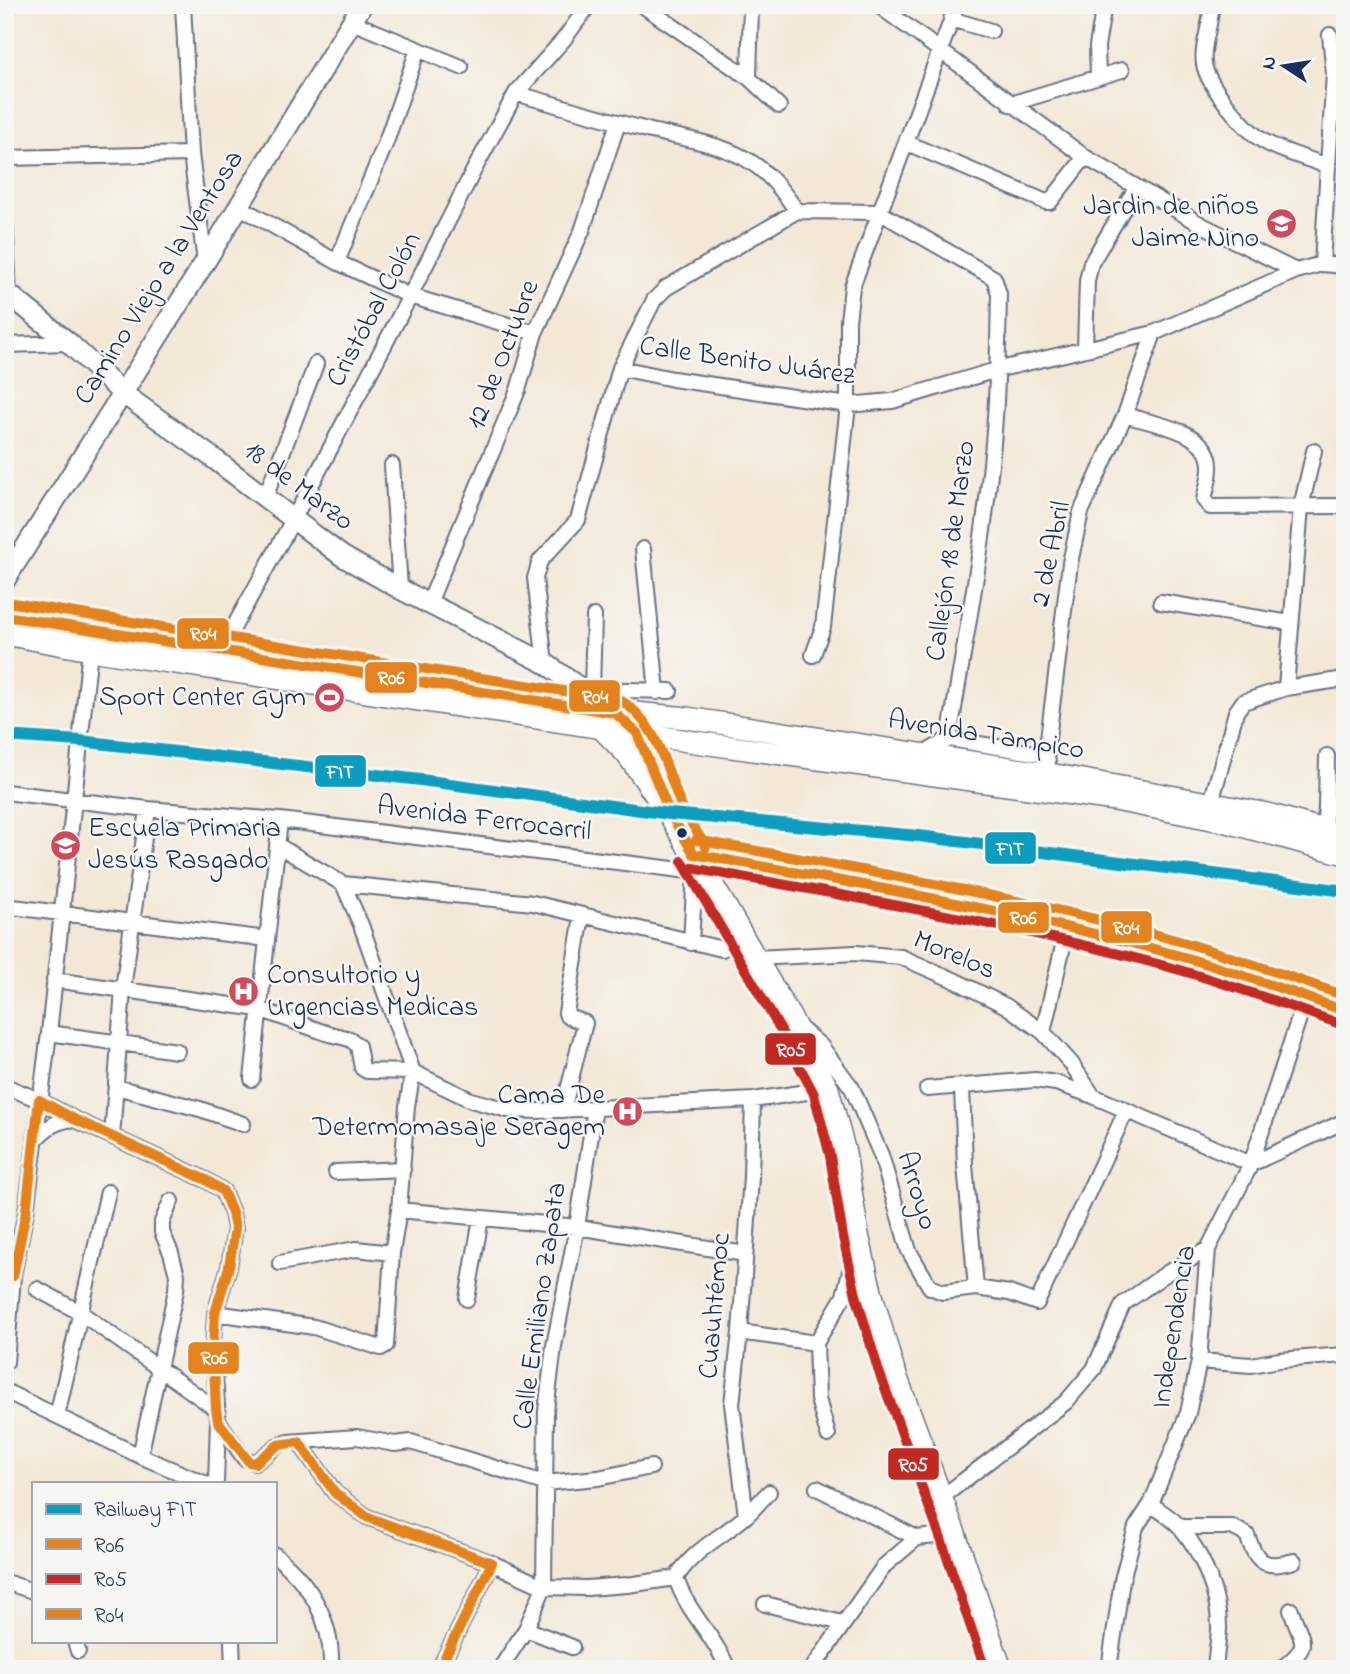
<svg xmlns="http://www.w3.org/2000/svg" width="1350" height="1674" font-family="'Indie Flower',sans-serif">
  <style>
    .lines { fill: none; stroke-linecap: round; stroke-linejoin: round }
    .minor-casing { stroke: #677088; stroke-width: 18 }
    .tertiary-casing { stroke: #677088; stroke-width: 19 }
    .secondary-casing { stroke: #677088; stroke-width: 23 }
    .primary-casing { stroke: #677088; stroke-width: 24 }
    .trunk-casing { stroke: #677088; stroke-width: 26 }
    .minor { stroke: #fff; stroke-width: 14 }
    .tertiary { stroke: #fff; stroke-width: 16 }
    .secondary { stroke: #fff; stroke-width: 19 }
    .primary { stroke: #fff; stroke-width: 21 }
    .trunk { stroke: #fff; stroke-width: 23 }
    .bus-1-casing { stroke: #f6f6f2; stroke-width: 16 }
    .bus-2-casing { stroke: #f6f6f2; stroke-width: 16 }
    .bus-3-casing { stroke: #f6f6f2; stroke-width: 16 }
    .bus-1 { stroke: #e4821e; stroke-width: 10 }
    .bus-2 { stroke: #c22922; stroke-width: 10 }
    .bus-3 { stroke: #e4821e; stroke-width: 10 }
    .rail-1-casing { stroke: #f6f6f2; stroke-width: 18 }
    .rail-1 { stroke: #0a9dbf; stroke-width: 12 }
    .bus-dot { fill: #1b2f5e; stroke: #f6f6f2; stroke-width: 2.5 }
    .labels { text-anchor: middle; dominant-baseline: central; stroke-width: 5; stroke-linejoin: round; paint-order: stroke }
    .poi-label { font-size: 28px; fill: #1b2f5e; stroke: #f6f6f2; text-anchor: end }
    .street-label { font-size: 28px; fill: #1b2f5e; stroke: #f6f6f2 }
    .line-badge { stroke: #f6f6f2; stroke-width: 2.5 }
    .badge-label { font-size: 19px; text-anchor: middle; font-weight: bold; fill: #fff }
  </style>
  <rect width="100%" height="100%" fill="#f6f6f2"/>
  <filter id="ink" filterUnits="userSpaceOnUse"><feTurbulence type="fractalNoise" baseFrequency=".0143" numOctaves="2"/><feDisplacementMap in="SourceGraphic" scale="14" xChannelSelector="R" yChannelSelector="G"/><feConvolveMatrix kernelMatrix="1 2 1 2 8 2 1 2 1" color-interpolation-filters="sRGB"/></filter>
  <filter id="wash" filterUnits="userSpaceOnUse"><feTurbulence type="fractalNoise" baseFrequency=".00686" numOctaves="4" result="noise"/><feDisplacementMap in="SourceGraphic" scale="28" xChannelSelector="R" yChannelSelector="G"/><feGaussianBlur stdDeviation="1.57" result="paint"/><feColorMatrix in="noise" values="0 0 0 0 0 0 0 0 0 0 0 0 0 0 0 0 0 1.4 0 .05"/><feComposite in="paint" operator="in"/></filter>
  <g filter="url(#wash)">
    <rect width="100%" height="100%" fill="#f3e8d6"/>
  </g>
  <g filter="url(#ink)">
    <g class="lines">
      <defs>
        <path id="minor" d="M183 5 191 154 205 262
          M642 5 749 78 779 106
          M878 5 1085 157 1202 225 1296 271
          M1211 5C1212 25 1201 45 1204 64 1207 85 1248 134 1267 143 1286 153 1309 159 1328 166L1322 264
          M951 19 991 31
          M352 22 461 67
          M1098 76 1097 46 1104 5
          M749 78 751 5
          M516 93C561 107 606 119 651 131 681 138 717 143 744 158 767 170 782 190 797 211
          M1010 104 1122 70
          M907 143 1046 202H1050L1085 157
          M5 158 191 154
          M1328 166 1334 74 1330 35
          M238 206 337 262 410 296 535 333
          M5 220 9 294
          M337 262 386 142 418 49
          M5 345 69 343
          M1085 348 1087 281 1091 263 1136 188
          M620 368 673 379 848 405 892 401 996 370 1154 333 1296 271 1322 264 1345 266
          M1125 415C1152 424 1212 430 1210 468 1210 478 1206 490 1204 500L1210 507 1345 506
          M392 465 400 589
          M265 498 316 364
          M643 549 657 692
          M1161 602 1290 623
          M429 603 518 390 535 333 582 231 618 123
          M221 650 293 520 410 296 475 168 516 93 564 39 589 5
          M813 655 823 627 848 405V321L852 287 957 5
          M545 663 535 578 540 561 578 520 620 368 654 300 666 288 797 211 879 212 994 278 999 294C998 335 998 376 995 417 988 525 966 632 949 739
          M1286 688 1301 507 1314 451
          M583 689 670 691
          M592 690 594 616
          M922 755 949 739 1046 755 1048 762
          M1046 755 1070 563 1081 512 1125 415 1154 333
          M5 792 148 809 280 820 705 873
          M1326 808H1345
          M1209 810 1236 712 1243 702 1286 688 1345 679
          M1323 838 1326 808 1327 756
          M277 845 343 884 533 903 722 949
          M5 906 267 939
          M691 943 695 871
          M754 958 856 953 901 957 956 981 1006 1006 1043 1032 1071 1063 1093 1096
          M54 980 259 1009 326 1033 350 1039 358 1046 362 1068 367 1071 413 1072 471 1100 508 1110 538 1111 753 1100 827 1089
          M800 1028 821 1046 852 1088 881 1155 909 1251 930 1287 943 1292 976 1288 1009 1293 1037 1303 1126 1111
          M1043 1032 1067 929
          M49 1033 177 1051
          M252 1079 280 820
          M5 1086 39 1100 74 1119 206 1180 223 1191 232 1213 235 1228 229 1267 215 1313 213 1346 218 1421 216 1483
          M116 1087 200 1109 243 1124
          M962 1087 965 1165 976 1288
          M927 1089 1035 1080 1056 1083 1093 1096 1251 1164 1345 1121
          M563 1110 585 1023 567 1016 566 1013 582 916
          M112 1137 123 989 148 809
          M36 1139C48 1126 57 1121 74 1119
          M336 1172 403 1169
          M399 1210 577 1227 745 1254
          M280 1263 356 1249 392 1253
          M37 1289 81 1313 216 1409
          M467 1299 481 1218
          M215 1313 314 1327 381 1348 386 1345 392 1253 399 1210 407 1106 413 1072 361 925 343 884
          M740 1332 816 1343
          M1199 1361 1251 1365 1279 1360 1345 1355
          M6 1362 13 1276 26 1212 49 1033 90 650
          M5 1391 140 1456 204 1483
          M57 1416 108 1192
          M219 1422 244 1458 255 1463 278 1445 288 1442 357 1437 395 1444 411 1442 544 1483 598 1478 651 1467
          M828 1435 818 1399 816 1343 844 1296 855 1251
          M299 1442 335 1493 367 1517 492 1563 544 1587 587 1588 627 1585 676 1578
          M140 1456 176 1290 177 1275 171 1253 162 1232V1222L171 1201
          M817 1488 917 1538
          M941 1498 1066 1402 1094 1369 1123 1304 1167 1273 1208 1249
          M1151 1504C1161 1512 1174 1519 1181 1528 1203 1554 1220 1597 1219 1630 1218 1643 1216 1656 1215 1669
          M746 1516 732 1404 740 1332 751 1177 753 1100
          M1181 1527H1232L1247 1535C1257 1564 1265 1569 1294 1561
          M275 1555C311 1584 333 1622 331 1669
          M5 1582 33 1591
          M765 1604 842 1623
          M526 1629 572 1647
          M75 1641 78 1651
          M232 1641 233 1669
          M439 1669 492 1563
          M500 1669 526 1629 544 1587 546 1411 554 1346 577 1227 595 1108
          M728 1669C715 1636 686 1611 676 1578 694 1549 722 1537 746 1516 754 1509 761 1500 769 1492
          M812 1669 884 1566 917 1538 954 1534
          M1109 1669 1122 1580 1136 1527 1151 1504 1188 1413 1199 1361 1208 1249 1251 1164 1306 997
          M1281 1669C1312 1644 1303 1645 1291 1610"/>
        <path id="tertiary" d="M694 854C854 883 1016 911 1173 954 1231 970 1288 991 1345 1011"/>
        <path id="secondary" d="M5 291 69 343 122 393 213 458 342 556 400 589 545 663 615 713
          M5 580 205 262 362 5"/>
        <path id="primary" d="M5 616 583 708 687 718 1050 774 1268 814 1345 836
          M5 634 90 650 695 742 1115 800 1227 822 1345 854"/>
        <path id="trunk" d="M583 708 628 754 670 814 792 1022 827 1089 844 1153 857 1235 870 1292 891 1365 954 1534 1000 1669
          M615 713 637 733 659 781"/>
      </defs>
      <use href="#minor" class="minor-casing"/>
      <use href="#tertiary" class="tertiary-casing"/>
      <use href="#secondary" class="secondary-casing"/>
      <use href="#primary" class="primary-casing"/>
      <use href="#trunk" class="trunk-casing"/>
      <use href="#minor" class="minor"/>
      <use href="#tertiary" class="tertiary"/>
      <use href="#secondary" class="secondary"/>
      <use href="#primary" class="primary"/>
      <use href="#trunk" class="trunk"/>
      <defs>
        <path id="bus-1" d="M5 616 615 713 637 733 670 814 694 854
          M694 854C854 883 1016 911 1173 954 1231 970 1288 991 1345 1011
          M223 1191 232 1213 235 1228 229 1267 215 1313 213 1346 216 1409 218 1421 249 1462 255 1463 278 1445 299 1442
          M13 1276 26 1212 39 1100 74 1119 206 1180 223 1191
          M299 1442 335 1493 367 1517 492 1563
          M439 1669 492 1563"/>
        <path id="bus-2" d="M682 861 780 1029 814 1094 830 1156 843 1237 856 1295 878 1369 941 1539 985 1669
          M692 868C852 897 1012 924 1169 967 1227 983 1284 1004 1340 1024"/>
        <path id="bus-3" d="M7 602 620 700C658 723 665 766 681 805 688 819 698 833 706 847
          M696 840C858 869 1021 897 1179 941 1235 957 1290 977 1345 996"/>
      </defs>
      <use href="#bus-1" class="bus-1-casing"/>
      <use href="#bus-2" class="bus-2-casing"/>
      <use href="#bus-3" class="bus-3-casing"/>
      <use href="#bus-1" class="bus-1"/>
      <use href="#bus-2" class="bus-2"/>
      <use href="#bus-3" class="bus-3"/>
      <defs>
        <path id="rail-1" d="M5 736 80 741 421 780 670 814 919 836 1345 891"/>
      </defs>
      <use href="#rail-1" class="rail-1-casing"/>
      <use href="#rail-1" class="rail-1"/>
    </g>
  </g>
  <defs>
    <symbol id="school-disc" viewBox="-11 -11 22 22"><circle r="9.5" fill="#d1495b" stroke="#f6f6f2"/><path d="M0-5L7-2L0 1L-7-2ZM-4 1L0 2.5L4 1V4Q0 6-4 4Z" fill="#fff"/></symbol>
    <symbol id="stadium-disc" viewBox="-11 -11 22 22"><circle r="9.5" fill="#d1495b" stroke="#f6f6f2"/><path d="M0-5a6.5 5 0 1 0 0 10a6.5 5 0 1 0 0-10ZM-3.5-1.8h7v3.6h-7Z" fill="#fff"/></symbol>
    <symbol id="hospital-disc" viewBox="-11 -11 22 22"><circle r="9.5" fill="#d1495b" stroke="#f6f6f2"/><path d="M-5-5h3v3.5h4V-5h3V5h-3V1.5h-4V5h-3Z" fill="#fff"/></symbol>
  </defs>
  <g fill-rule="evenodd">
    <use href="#school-disc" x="1264" y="206" width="35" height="35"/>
    <use href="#stadium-disc" x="312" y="680" width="35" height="35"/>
    <use href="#school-disc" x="48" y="828" width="35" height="35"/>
    <use href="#hospital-disc" x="226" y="974" width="35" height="35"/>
    <use href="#hospital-disc" x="610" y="1094" width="35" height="35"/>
  </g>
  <circle class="bus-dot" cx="682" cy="833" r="6"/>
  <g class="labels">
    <g class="poi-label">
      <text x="1259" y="207">Jardin de niños<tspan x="1259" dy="32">Jaime Nino</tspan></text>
      <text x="306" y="698">Sport Center Gym</text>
      <text x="88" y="829" text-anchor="start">Escuela Primaria<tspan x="88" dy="32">Jesús Rasgado</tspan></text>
      <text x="267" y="976" text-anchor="start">Consultorio y<tspan x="267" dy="32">Urgencias Medicas</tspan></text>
      <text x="605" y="1096">Cama De<tspan x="605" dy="32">Determomasaje Seragem</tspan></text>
    </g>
    <g class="street-label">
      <text transform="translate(160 278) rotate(-58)">Camino Viejo a la Ventosa</text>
      <text transform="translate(375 310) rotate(-62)">Cristóbal Colón</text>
      <text transform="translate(504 355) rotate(-69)">12 de Octubre</text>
      <text transform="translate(747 362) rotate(8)">Calle Benito Juárez</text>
      <text transform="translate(298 487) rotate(37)">18 de Marzo</text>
      <text transform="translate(952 551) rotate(-82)">Callejón 18 de Marzo</text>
      <text transform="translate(1052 554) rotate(-78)">2 de Abril</text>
      <text transform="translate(986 736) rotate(9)">Avenida Tampico</text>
      <text transform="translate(484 820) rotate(7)">Avenida Ferrocarril</text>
      <text transform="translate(954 956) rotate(23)">Morelos</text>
      <text transform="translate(916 1191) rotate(73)">Arroyo</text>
      <text transform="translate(541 1306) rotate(-82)">Calle Emiliano Zapata</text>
      <text transform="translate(716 1306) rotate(-85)">Cuauhtémoc</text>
      <text transform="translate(1175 1327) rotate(-81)">Independencia</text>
    </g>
  </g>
  <g class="line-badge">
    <rect x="176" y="617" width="54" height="33" rx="7" fill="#e4821e"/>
    <rect x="364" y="661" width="54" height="33" rx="7" fill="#e4821e"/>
    <rect x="568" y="679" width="53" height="34" rx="7" fill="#e4821e"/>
    <rect x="314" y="754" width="53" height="34" rx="7" fill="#0a9dbf"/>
    <rect x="984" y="831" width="53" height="34" rx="7" fill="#0a9dbf"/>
    <rect x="997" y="901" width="53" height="33" rx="7" fill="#e4821e"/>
    <rect x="1100" y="910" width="53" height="34" rx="7" fill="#e4821e"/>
    <rect x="764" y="1032" width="53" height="34" rx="7" fill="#c22922"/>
    <rect x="187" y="1341" width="53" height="34" rx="7" fill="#e4821e"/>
    <rect x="887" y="1447" width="53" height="34" rx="7" fill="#c22922"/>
  </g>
  <g class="badge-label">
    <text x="203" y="640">R04</text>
    <text x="391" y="684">R06</text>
    <text x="595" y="703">R04</text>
    <text x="340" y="778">FIT</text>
    <text x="1010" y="855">FIT</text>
    <text x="1023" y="924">R06</text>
    <text x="1126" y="934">R04</text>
    <text x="791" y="1056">R05</text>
    <text x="214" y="1364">R06</text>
    <text x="913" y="1471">R05</text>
  </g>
  <rect width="1350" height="1674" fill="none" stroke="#f6f6f2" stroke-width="28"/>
  <rect x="32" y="1482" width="245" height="161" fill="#f6f6f2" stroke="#9ea6b7" stroke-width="2"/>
  <rect x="46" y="1504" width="35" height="10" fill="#0a9dbf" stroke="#9ea6b7" stroke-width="2"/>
  <text x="94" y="1516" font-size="21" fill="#1b2f5e">Railway FIT</text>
  <rect x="46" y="1539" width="35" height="10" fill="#e4821e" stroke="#9ea6b7" stroke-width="2"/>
  <text x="94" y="1552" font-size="21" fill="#1b2f5e">R06</text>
  <rect x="46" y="1574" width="35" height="10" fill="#c22922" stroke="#9ea6b7" stroke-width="2"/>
  <text x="94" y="1586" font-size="21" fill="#1b2f5e">R05</text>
  <rect x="46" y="1609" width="35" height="10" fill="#e4821e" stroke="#9ea6b7" stroke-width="2"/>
  <text x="94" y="1622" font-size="21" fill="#1b2f5e">R04</text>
  <g transform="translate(1284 66) rotate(282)" stroke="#f6f6f2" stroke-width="5" paint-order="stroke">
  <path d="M0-5L12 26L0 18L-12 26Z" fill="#1b2f5e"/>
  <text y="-10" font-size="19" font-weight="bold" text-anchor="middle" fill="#1b2f5e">N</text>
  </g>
</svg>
